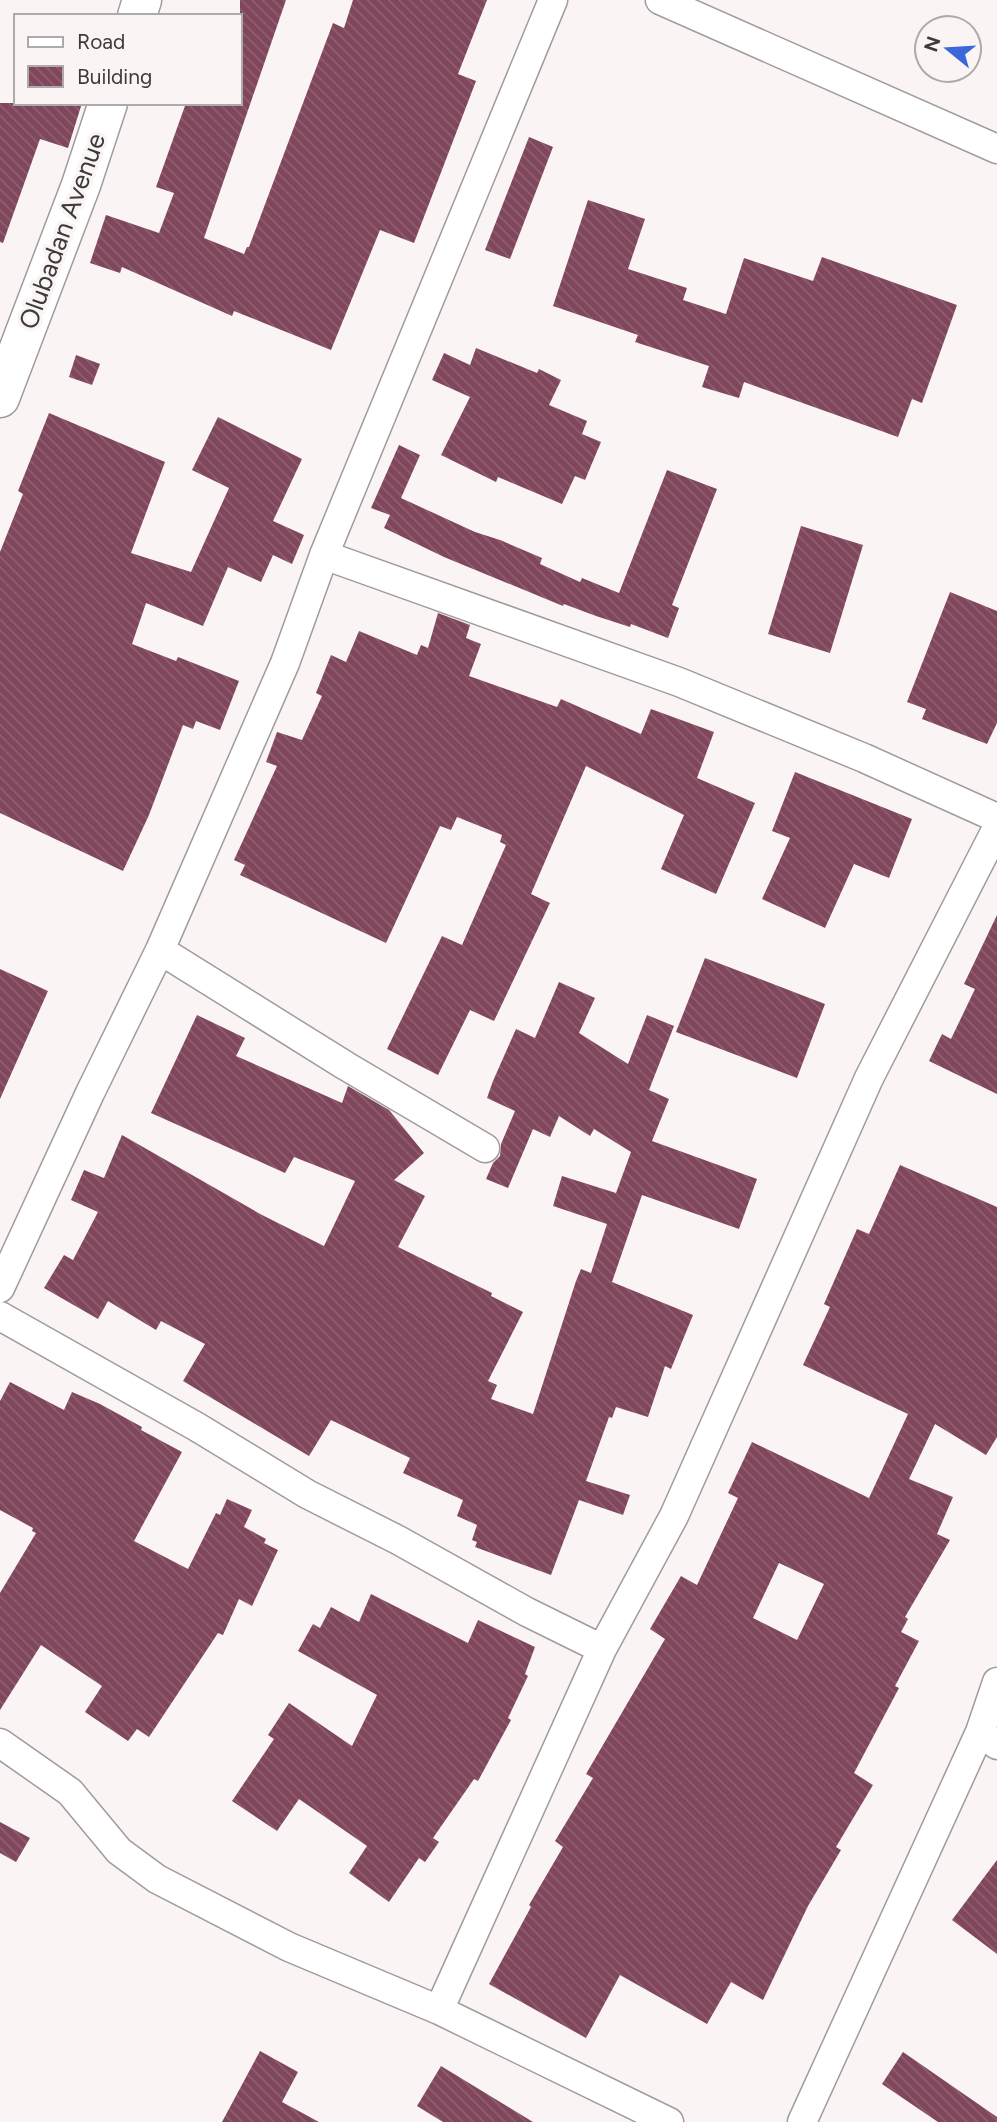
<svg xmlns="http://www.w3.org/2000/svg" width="997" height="2122" font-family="Figtree,sans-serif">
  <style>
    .building { fill: url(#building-back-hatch); fill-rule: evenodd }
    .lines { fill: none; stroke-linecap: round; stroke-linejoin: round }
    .street-casing { stroke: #a19b9b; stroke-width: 31 }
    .secondary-casing { stroke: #a19b9b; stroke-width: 41 }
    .street { stroke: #fff; stroke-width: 28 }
    .secondary { stroke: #fff; stroke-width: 38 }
    .labels { text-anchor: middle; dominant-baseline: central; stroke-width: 7; stroke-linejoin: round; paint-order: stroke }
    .street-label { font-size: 26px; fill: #3d3a3a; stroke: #fbf4f4 }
  </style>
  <defs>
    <pattern id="building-back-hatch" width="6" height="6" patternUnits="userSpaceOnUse" patternTransform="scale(1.75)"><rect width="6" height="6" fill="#80465c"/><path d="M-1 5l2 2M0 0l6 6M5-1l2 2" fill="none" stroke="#8e5f71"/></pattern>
  </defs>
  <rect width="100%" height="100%" fill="#fbf4f4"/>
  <path class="building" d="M240 0H286L204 238 244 254 247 247H249L333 23 344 28 353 0H487L458 74 476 81 414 243 380 230 331 350 234 311 232 316 122 267 120 273 90 263 106 215 159 233 174 193 156 187 186 103H240Z
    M0 103H82L68 148 40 139 3 243 0 242Z
    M529 137 553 147 510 259 485 250Z
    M588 200 645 219 628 269 687 288 683 300 726 314 744 258 813 281 822 257 957 305 922 403 912 399 898 437 744 382 739 398 702 387 709 366 635 342 638 335 553 306Z
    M476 348 537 373 539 369 561 380 549 405 587 421 582 434 601 442 585 480 575 476 562 504 498 477 496 482 441 455 470 397 432 380 444 353 470 365Z
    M76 355 100 364 92 385 69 377Z
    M49 413 165 462 131 553 191 572 229 488 192 470 218 417 302 459 273 521 304 535 292 564 273 555 261 582 228 567 203 626 146 603 132 644 176 661 178 657 239 681 220 730 196 721 193 729 183 725 149 815 123 871 0 813V552L23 494 18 491Z
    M399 445 420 455 401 498 475 532 500 540 542 558 540 564 580 582 582 578 619 593 667 470 717 489 672 605 679 608 668 638 631 624 630 627 596 616 564 604 563 606 444 557 384 528 390 515 371 508Z
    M801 526 863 545 830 653 768 634Z
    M950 592 997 611V723L987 744 922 719 926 709 907 702Z
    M438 613 470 625 466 638 481 644 469 676 557 707 561 699 641 734 651 709 714 732 697 778 755 803 716 894 661 869 684 815 586 766 531 894 550 903 494 1021 470 1010 438 1075 387 1049 442 936 462 945 506 845 500 842 502 835 457 817 451 830 440 826 386 943 240 875 245 865 234 860 277 766 266 762 277 732 302 740 322 696 316 693 331 655 346 662 359 631 417 655 421 645 428 648Z
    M795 772 912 819 889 878 854 864 825 928 762 899 790 838 772 831Z
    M997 915V1094L929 1061 942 1034 951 1039 975 989 964 984Z
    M705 958 825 1004 797 1078 676 1032Z
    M0 969 48 991 0 1099Z
    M559 982 595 998 579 1033 628 1064 647 1015 674 1026 649 1090 669 1099 652 1141 757 1179 739 1229 642 1195 612 1282 693 1315 671 1369 665 1366 648 1417 616 1407 612 1418 609 1417 586 1481 630 1495 623 1515 579 1500 551 1575 475 1547 477 1542 472 1540 477 1525 457 1516 463 1500 403 1473 410 1458 331 1420 309 1456 183 1381 205 1344 161 1321 156 1330 108 1301 98 1319 44 1288 64 1255 73 1260 98 1212 71 1200 84 1170 104 1178 122 1135 262 1215 324 1246 355 1181 294 1157 285 1173 151 1113 197 1015 245 1038 236 1056 342 1103 348 1086 389 1110 424 1153 394 1180 425 1196 398 1247 492 1293 491 1296 523 1312 488 1381 497 1385 491 1399 533 1414 576 1281 581 1269 591 1273 607 1224 553 1206 562 1176 616 1193 631 1152 594 1129 590 1136 559 1116 550 1137 533 1129 508 1188 486 1179 493 1163 500 1156 501 1144 515 1111 487 1098 493 1081 516 1029 535 1038Z
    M900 1165 997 1207V1437L986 1455 935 1424 909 1479 953 1497 937 1534 950 1540 905 1617 908 1619 901 1632 919 1641 895 1686 899 1688 854 1773 873 1785 836 1847 841 1850 808 1906 763 2000 731 1982 707 2024 620 1975 586 2038 489 1984 531 1907 529 1905 563 1847 555 1841 593 1778 586 1774 665 1639 650 1629 681 1576 697 1585 738 1498 728 1493 752 1442 869 1498 908 1414 803 1365 830 1307 824 1304 857 1229 869 1234ZM779 1563 824 1584 797 1640 753 1618Z
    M10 1382 64 1410 72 1392 100 1404 142 1427 141 1430 182 1452 134 1541 188 1569 216 1513 220 1515 227 1499 252 1510 244 1527 266 1539 264 1543 278 1550 252 1606 239 1599 223 1635 218 1633 149 1737 137 1729 128 1741 85 1712 102 1686 41 1645 0 1710V1593L36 1533 32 1531 33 1528 0 1510V1401Z
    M371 1594 468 1643 478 1620 535 1647 525 1674 528 1676 508 1718 511 1720 478 1781 474 1779 433 1838 439 1842 425 1862 419 1858 389 1902 349 1873 367 1846 299 1799 277 1831 232 1801 274 1739 268 1735 289 1703 352 1746 377 1695 298 1651 313 1624 320 1628 331 1607 359 1622Z
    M0 1822 30 1838 16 1862 0 1853Z
    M997 1860V1954L952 1920Z
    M260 2051 298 2072 282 2102 319 2122H222Z
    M903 2052 997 2117V2122H938L882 2084Z
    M441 2066 533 2122H443L417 2106Z"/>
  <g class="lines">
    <defs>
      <path id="street" d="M660 0 997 149
        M324 555 679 682 864 758 997 818
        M160 950 346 1066 485 1148
        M0 1288 90 1093 160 950 285 663 324 555 553 0
        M0 1316 197 1427 307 1494 398 1540 527 1612 602 1649
        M997 1682 980 1732 997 1745
        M0 1743 70 1792 119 1851 157 1879 289 1947 439 2010 669 2122
        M439 2010 602 1649 674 1516 869 1078 997 828
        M802 2122 980 1732"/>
      <path id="secondary" d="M137 16 142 0
        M0 398 81 185 108 103"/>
    </defs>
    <use href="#street" class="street-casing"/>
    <use href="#secondary" class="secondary-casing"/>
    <use href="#street" class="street"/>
    <use href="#secondary" class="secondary"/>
  </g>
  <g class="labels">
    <g class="street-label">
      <text transform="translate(62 231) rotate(-70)">Olubadan Avenue</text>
    </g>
  </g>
  <rect x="14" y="14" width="228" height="91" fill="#fbf4f4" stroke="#afaaaa" stroke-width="2"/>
  <rect x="28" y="37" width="35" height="10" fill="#ffffff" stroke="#afaaaa" stroke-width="2"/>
  <text x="77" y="49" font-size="21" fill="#3d3a3a">Road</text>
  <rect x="28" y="66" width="35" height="21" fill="url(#building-back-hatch)" stroke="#afaaaa" stroke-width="2"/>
  <text x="77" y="84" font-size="21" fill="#3d3a3a">Building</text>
  <g transform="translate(948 49) rotate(288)"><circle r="33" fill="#fbf4f4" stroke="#afaaaa" stroke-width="2"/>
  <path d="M0-5L12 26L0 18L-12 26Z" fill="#3a68d9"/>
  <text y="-10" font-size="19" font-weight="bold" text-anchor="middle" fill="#3d3a3a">N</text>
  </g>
</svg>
